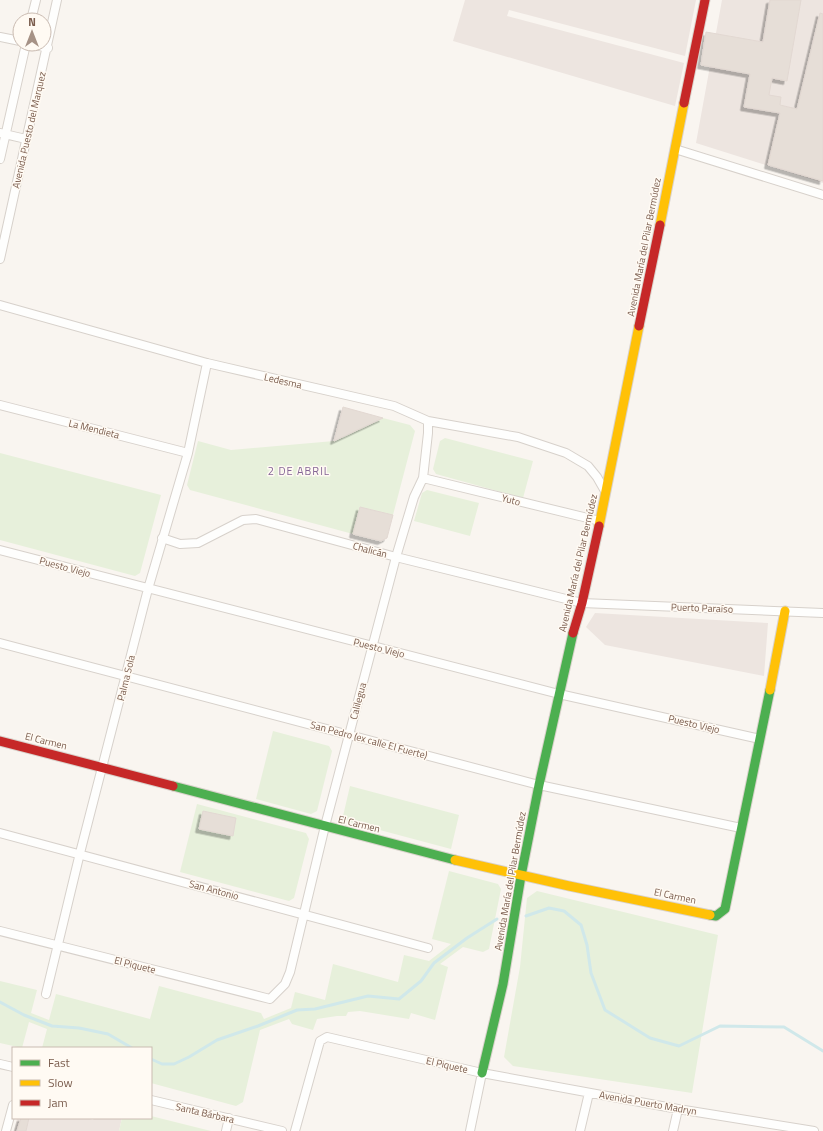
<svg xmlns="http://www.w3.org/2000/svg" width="823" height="1131" font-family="'Titillium Web',sans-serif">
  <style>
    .industrial { fill: #ede5e0 }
    .green { fill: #e7f0db }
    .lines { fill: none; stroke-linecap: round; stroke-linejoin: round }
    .stream { stroke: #d0e8ea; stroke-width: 3 }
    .building { fill: #e6ded7; stroke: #e2d8d2; filter: url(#shadow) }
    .street-casing { stroke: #d7d1cb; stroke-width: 10 }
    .fast-casing { stroke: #d9d2cb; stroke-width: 11 }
    .slow-casing { stroke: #d9d2cb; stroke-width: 11 }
    .jam-casing { stroke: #d9d2cb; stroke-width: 11 }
    .street { stroke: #fefefd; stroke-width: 8 }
    .fast { stroke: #4caf50; stroke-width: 9 }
    .slow { stroke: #ffc107; stroke-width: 9 }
    .jam { stroke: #c62828; stroke-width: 9 }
    .labels { text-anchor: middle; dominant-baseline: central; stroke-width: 3; stroke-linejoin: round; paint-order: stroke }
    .street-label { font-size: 10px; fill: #7a5c4d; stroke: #fffaf3 }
    .neighbourhood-label { font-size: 11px; letter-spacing: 1px; fill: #846695; stroke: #fffaf3 }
  </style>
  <defs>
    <filter id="shadow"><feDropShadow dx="-3.5" dy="3.5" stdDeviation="0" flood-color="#0004"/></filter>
  </defs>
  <rect width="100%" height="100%" fill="#f9f5f0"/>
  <path class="industrial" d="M465 0H696L685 56 509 10 507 16 684 63 675 106 453 41Z
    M722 0H823V183L696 143Z
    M595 613 768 623 764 676 605 645 586 627Z
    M17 1118H86L93 1120 94 1118H122L119 1131H14Z"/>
  <path class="green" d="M383 418 410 425 415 431 393 515 360 507 353 534 190 490 187 485 198 441 231 450 334 441Z
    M445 438 533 461 523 498 436 474 433 469 440 441Z
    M0 453 161 495 140 573 135 576 0 540Z
    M427 490 479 503 470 536 414 521 422 493Z
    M273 731 329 746 332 751 317 811 311 814 256 799Z
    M350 786 459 815 451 849 346 821 343 816Z
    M197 804 306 833 309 839 294 898 289 901 180 872Z
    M449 871 498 884 501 889 489 949 483 952 463 947 440 964 448 967 435 1020 411 1013 409 1019 360 1011 348 1012 346 1016H337L317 1019 313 1030 292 1024 289 1019 260 1030 243 1102 236 1106 151 1083V1048H42L47 1029 29 1022 22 1048 0 1043V981L37 990 31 1013 49 1020 56 994 150 1019 159 986 261 1013 264 1019 291 1008 295 992 325 1000 333 964 398 982 404 955 429 961 451 944 432 939Z
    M537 891 718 935 692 1093 513 1066 504 1057 520 967 527 898Z
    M151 1116 211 1131H119L122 1118H151Z"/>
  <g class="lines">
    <path class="stream" d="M526 916 549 908 564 911 581 925 587 945 591 973 605 1010 650 1038 679 1046 720 1026 784 1027 823 1051
      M0 1002 24 1015 52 1026 79 1028 108 1034 132 1048
      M151 1059 162 1064H174L189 1057 217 1040 258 1026 297 1010 315 1009 368 996 399 999 421 981 434 963 467 938 497 919"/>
  </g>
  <path class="building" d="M770 0H801L787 81 772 78 769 95 781 97 780 105 797 109 820 13 823 14V181L768 165 780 113 744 107 750 74 701 65 706 32 763 42Z
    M343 407 383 418 334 441Z
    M360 507 393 515 387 538 381 541 353 534Z
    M203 811 236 818 233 836 199 829Z
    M21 1118H29L26 1131H17Z"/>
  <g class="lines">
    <defs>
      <path id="street" d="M31 20 36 0
        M0 37 20 41
        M31 44 48 48
        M0 133 26 139
        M675 149 823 195
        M0 159 26 44
        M0 259 57 0
        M0 305 207 363 394 406 428 421 518 437 566 453 588 466 597 477 605 491
        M0 405 188 453
        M423 478 600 521
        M162 538 180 544 198 543 243 520 256 519 396 557 582 603 823 613
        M0 550 559 694 760 739
        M0 643 539 785 741 828
        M0 833 428 948
        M0 931 270 999 285 984 290 972 325 826 396 557 414 497 423 478 428 433V421
        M46 994 80 853 148 589 188 453 207 363
        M0 1064 13 1067
        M151 1100 282 1131
        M6 1131 13 1105
        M226 1131 229 1118
        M295 1131 320 1041 327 1037 482 1073 678 1109 814 1131
        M470 1131 482 1073
        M580 1131 589 1093
        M673 1131 678 1109"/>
      <path id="fast" d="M173 786 455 860
        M710 915 716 916 725 909 770 690
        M482 1073 503 984 521 876 539 785 573 633"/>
      <path id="slow" d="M660 225 684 103
        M599 526 639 326
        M770 690 785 611
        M455 860 569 886 710 915"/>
      <path id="jam" d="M684 103 705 0
        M639 326 660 225
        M573 633 582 603 599 526
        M0 741 173 786"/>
    </defs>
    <use href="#street" class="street-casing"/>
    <use href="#fast" class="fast-casing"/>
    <use href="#slow" class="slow-casing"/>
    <use href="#jam" class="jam-casing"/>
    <use href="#street" class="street"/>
    <use href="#fast" class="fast"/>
    <use href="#slow" class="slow"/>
    <use href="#jam" class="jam"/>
  </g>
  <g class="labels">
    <g class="street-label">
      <text transform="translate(29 130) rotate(-77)">Avenida Puesto del Marquez</text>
      <text transform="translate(644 247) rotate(-79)">Avenida María del Pilar Bermúdez</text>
      <text transform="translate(283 381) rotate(13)">Ledesma</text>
      <text transform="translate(94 429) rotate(14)">La Mendieta</text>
      <text transform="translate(511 500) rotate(14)">Yuto</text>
      <text transform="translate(370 550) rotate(15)">Chalicán</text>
      <text transform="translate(578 563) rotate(-77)">Avenida María del Pilar Bermúdez</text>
      <text transform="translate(65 567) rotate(15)">Puesto Viejo</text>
      <text transform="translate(702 608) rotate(2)">Puerto Paraíso</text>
      <text transform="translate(379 648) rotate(14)">Puesto Viejo</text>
      <text transform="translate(126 678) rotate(-76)">Palma Sola</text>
      <text transform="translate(358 701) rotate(-75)">Calilegua</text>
      <text transform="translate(694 724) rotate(13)">Puesto Viejo</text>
      <text transform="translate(369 740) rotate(15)">San Pedro (ex calle El Fuerte)</text>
      <text transform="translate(46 741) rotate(14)">El Carmen</text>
      <text transform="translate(359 824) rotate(14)">El Carmen</text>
      <text transform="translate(510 881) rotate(-80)">Avenida María del Pilar Bermúdez</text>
      <text transform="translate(214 890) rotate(15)">San Antonio</text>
      <text transform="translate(675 896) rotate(12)">El Carmen</text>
      <text transform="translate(135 965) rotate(14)">El Piquete</text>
      <text transform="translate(447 1065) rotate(13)">El Piquete</text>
      <text transform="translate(648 1103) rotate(10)">Avenida Puerto Madryn</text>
      <text transform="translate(205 1113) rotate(13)">Santa Bárbara</text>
    </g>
    <g class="neighbourhood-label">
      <text x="299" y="471">2 DE ABRIL</text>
    </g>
  </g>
  <rect x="12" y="1047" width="140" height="72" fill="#fffaf3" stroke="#cabbb1"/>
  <rect x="20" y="1060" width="20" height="6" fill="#4caf50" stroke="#cabbb1"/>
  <text x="48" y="1067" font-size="12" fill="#7a5c4d">Fast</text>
  <rect x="20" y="1080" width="20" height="6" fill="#ffc107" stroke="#cabbb1"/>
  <text x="48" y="1087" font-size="12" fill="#7a5c4d">Slow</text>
  <rect x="20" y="1100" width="20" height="6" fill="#c62828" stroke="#cabbb1"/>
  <text x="48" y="1107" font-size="12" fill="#7a5c4d">Jam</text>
  <g transform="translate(32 32)"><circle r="19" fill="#fffaf3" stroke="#cabbb1"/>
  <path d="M0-3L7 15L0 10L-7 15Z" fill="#a69286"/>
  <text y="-6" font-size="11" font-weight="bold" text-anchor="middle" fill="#7a5c4d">N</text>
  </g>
</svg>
